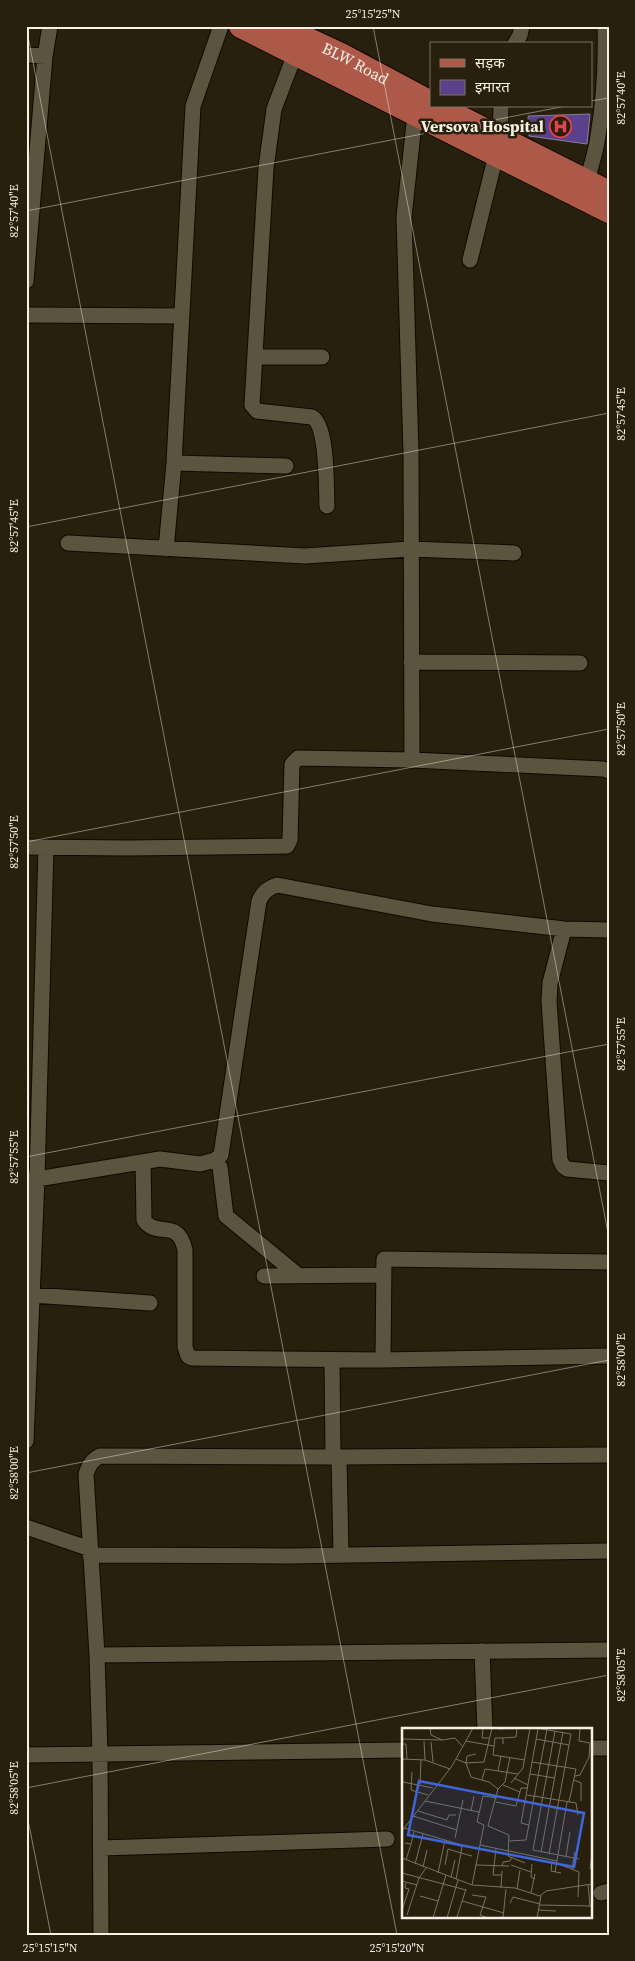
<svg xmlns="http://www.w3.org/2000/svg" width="635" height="1961" font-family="'Source Serif 4','Noto Sans Devanagari',serif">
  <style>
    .building { fill: #5b418c; stroke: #857f95 }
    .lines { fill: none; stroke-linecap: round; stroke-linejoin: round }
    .street-casing { stroke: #100900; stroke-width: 17 }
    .primary-casing { stroke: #100900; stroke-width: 26 }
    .street { stroke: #5d5440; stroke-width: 15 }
    .primary { stroke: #ad594a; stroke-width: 24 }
    .ticks { fill: none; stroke: #f6f0e5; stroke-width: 1; stroke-opacity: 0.45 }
    .labels { text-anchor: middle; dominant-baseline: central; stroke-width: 5; stroke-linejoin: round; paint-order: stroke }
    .street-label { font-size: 16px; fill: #f6f0e5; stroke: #281f0d }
    .poi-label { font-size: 16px; font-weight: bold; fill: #f6f0e5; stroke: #281f0d; text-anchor: end }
    .inset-road { fill: none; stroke: #7a7363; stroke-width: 1 }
    .view { fill: #3e66da; fill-opacity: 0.15; stroke: #3e66da; stroke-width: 2.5 }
    .inset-edge { fill: none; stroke: #f6f0e5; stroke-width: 2.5 }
    .neatline { fill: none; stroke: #f6f0e5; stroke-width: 2 }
    .ticks-label { font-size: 12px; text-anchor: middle; fill: #f6f0e5 }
  </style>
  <rect width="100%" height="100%" fill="#281f0d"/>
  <path class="building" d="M590 114 587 144 529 136 528 116Z"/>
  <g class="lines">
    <defs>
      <path id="street" d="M515 44 520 35 522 26
        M295 54 274 109 266 168 252 405 257 411 312 417C328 426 326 487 327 506
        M26 55 45 56
        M500 138 501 106
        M587 181C591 166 596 151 598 136 604 100 606 63 605 26
        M470 260 496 155
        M26 281 45 56 50 26
        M26 315 182 316
        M255 357H322
        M174 463 286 466
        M68 543 305 556 410 549 514 553
        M166 549 174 463 193 106 221 26
        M411 662 580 663
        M412 760 411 452 404 217 415 114
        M26 847 128 848 287 846 290 840 292 764 298 758 412 760 603 769 609 771
        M564 929 550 983 549 1001 560 1160 563 1166 567 1169 609 1173
        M215 1160 220 1167 226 1216 299 1276
        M143 1162 144 1220C157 1239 178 1217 185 1250V1347L188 1356 192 1358 383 1360 609 1356
        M26 1179H37L160 1159 200 1164 215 1160 221 1155 259 901C263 892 268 888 277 885L432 914 564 929 609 930
        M264 1276 384 1275
        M32 1295 150 1303
        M332 1360 333 1457
        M383 1360 384 1259 609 1262
        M26 1441 37 1179 46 847
        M339 1457 341 1555
        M26 1527 90 1549
        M90 1555 289 1556 609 1551
        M482 1651 485 1730
        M97 1655 609 1650
        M591 1748H609
        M26 1755 404 1750
        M101 1848 387 1839
        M601 1893 609 1891
        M101 1935 100 1754 97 1655 86 1474C89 1465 92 1460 100 1456L339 1457 609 1455"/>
      <g id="primary">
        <path d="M241 26 609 211"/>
        <path id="s1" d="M279 26 341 55 431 103"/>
        <path d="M437 106 609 193"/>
      </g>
    </defs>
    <use href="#street" class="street-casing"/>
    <use href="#primary" class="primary-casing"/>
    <use href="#street" class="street"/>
    <use href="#primary" class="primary"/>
  </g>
  <path class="ticks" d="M26 26 397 1935M373 26 609 1238M591 101 609 98M26 211 566 106M26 527 609 413M26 842 609 729M26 1157 609 1044M26 1473 609 1360M26 1788 609 1675M26 1810 51 1935"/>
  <defs>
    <symbol id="hospital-ring" viewBox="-11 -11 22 22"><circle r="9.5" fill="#281f0d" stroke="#e0444e" stroke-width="1.5"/><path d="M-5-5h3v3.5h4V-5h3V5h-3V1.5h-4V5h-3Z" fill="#e0444e"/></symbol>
  </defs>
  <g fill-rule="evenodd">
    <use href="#hospital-ring" x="548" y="114" width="25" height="25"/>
  </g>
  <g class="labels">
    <g class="street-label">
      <text stroke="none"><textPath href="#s1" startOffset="85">BLW Road</textPath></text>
    </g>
    <g class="poi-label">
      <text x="544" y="126">Versova Hospital</text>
    </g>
  </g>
  <g transform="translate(402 1728)">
    <rect width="190" height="190" fill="#281f0d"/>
    <path class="inset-road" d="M28 0 29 7 40 12 53 10 60 18M134 0 169 6 147 126M81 1 80 10H87M97 1 115 0M153 3 131 122 177 131M101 10 114 9 115 1M0 11 40 12M134 11 167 17M22 13 23 32M64 13 92 18 91 27 123 32M29 14 31 34M0 16H4L5 31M92 18 93 10H101V16M0 31 23 32 48 41M54 31 64 35 69 49 87 54 96 61 86 98 107 107 106 128 123 135M130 34 174 41 167 74M63 35 82 34 90 0M64 35 65 28 74 26M96 43 99 28M10 44 9 62 26 67M128 46 153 50M173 48 178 47 187 29 188 15 177 13 178 0M112 50 126 57M80 52 83 41 116 46M172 52 179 55V73M1 54 31 60M109 55 121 40 128 0M18 56 19 31M101 57 118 64M96 61 103 54 108 29M125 67 174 75 176 87M23 73 77 84M94 74 114 78 119 60H126M16 83 45 92 47 87H54M69 83 72 68M11 88 55 102M127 97 119 95 136 1M2 100 60 117 59 125 70 128M0 103 50 38 71 0M53 110 61 72M107 113 124 112 145 1M3 115 9 116 12 104M78 117 155 133M94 120 91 147H100M139 124 161 4M164 128 168 104M0 130 70 157 113 160 138 168 144 163 190 156M4 132 9 116M150 133 149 143 159 145M154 135 177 144 176 169M13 136 21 106M130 136 129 149 133 151M43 137 46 121 59 125 54 151M74 137 82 97 75 94 81 68 95 70M109 137 129 144M100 138 101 134 108 133 110 129M21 139 25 122M170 141 173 124M188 141 190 126M153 144 165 74M0 145 64 162M36 145 43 112M49 149 53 132M0 153 15 157M70 157 74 137 107 138M186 157 188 178M99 160 100 143M115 161 118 142M129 165 133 146M70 167 84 169 78 187 86 190M18 168 36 173M60 173 102 185M108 175 111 169 138 176M137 177 190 178M0 182 7 161 3 160 4 155M136 182 154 183M5 187 17 150 24 140M55 189 64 161M31 190 44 147M45 190 56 152M101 190 104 161M135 190 139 168"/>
    <path class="view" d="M17 53 182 85 172 139 6 107Z"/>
    <rect width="190" height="190" class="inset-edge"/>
  </g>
  <rect width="635" height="1961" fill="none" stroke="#281f0d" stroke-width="55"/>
  <rect x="430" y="42" width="162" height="65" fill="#281f0d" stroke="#7a7363"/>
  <rect x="440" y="59" width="25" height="8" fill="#ad594a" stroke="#7a7363"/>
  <text x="475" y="68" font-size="15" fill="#f6f0e5">सड़क</text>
  <rect x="440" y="80" width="25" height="15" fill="#5b418c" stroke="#7a7363"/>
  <text x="475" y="92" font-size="15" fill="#f6f0e5">इमारत</text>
  <rect x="28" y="28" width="580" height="1906" class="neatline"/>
  <g class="ticks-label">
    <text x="373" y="18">25°15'25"N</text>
    <text transform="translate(621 98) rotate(-90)" y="4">82°57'40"E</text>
    <text transform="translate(14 211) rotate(-90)" y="4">82°57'40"E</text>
    <text transform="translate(621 414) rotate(-90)" y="4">82°57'45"E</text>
    <text transform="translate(14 526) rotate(-90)" y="4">82°57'45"E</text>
    <text transform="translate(621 729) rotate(-90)" y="4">82°57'50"E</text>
    <text transform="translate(14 842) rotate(-90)" y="4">82°57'50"E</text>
    <text transform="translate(621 1044) rotate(-90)" y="4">82°57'55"E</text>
    <text transform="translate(14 1157) rotate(-90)" y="4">82°57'55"E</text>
    <text transform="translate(621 1360) rotate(-90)" y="4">82°58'00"E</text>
    <text transform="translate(14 1473) rotate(-90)" y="4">82°58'00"E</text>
    <text transform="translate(621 1675) rotate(-90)" y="4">82°58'05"E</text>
    <text transform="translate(14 1788) rotate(-90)" y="4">82°58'05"E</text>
    <text x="50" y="1952">25°15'15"N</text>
    <text x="397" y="1952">25°15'20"N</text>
  </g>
</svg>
